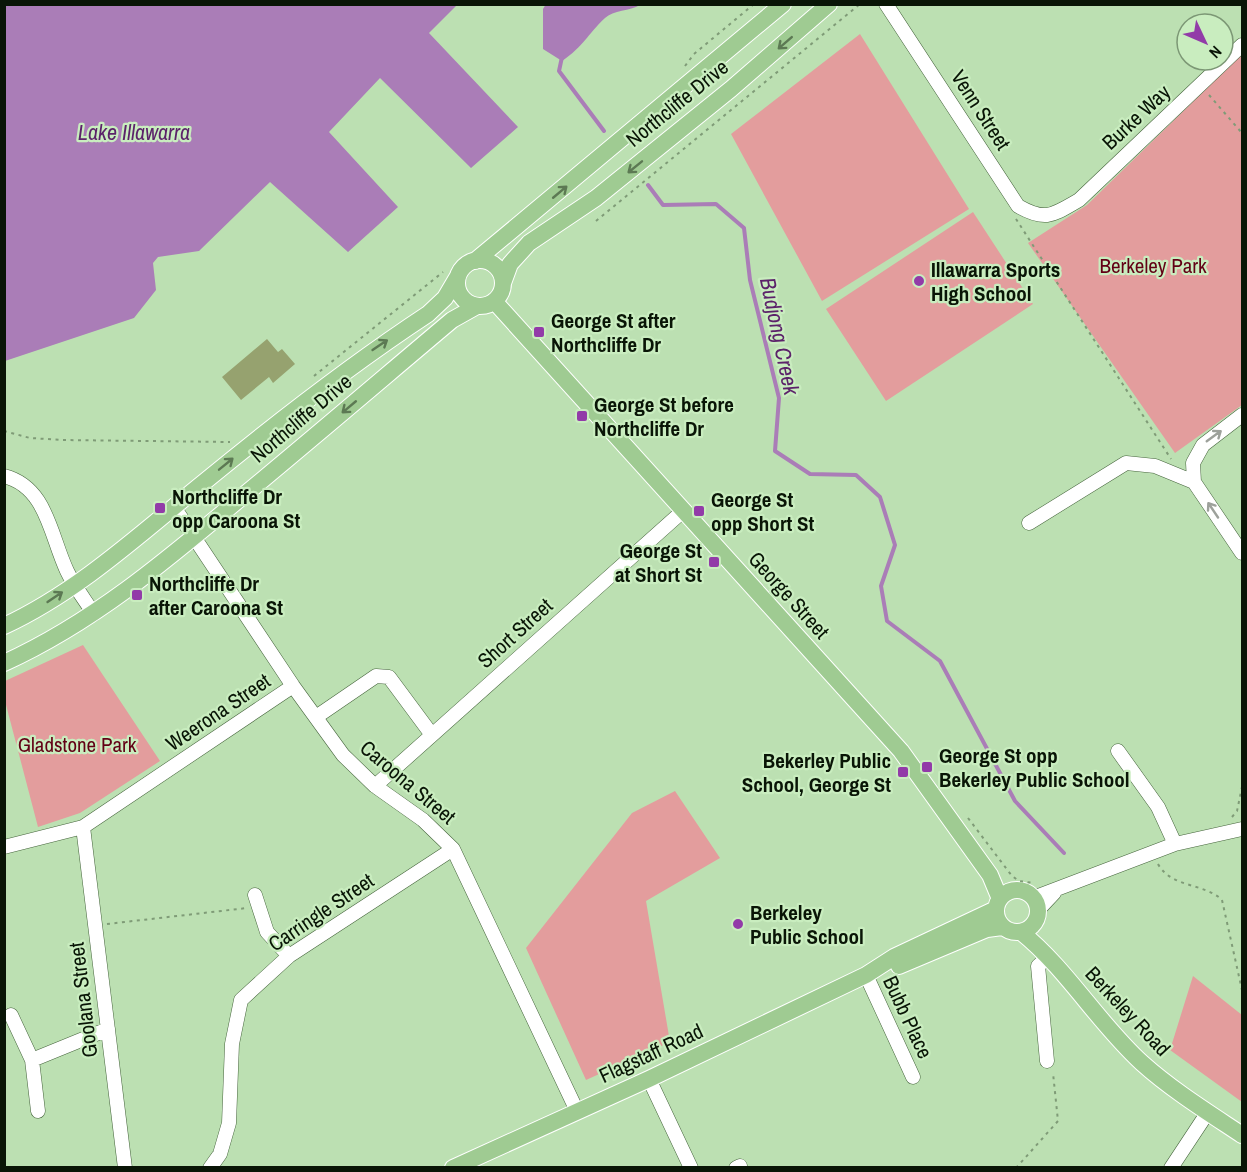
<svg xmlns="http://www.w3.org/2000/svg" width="1247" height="1172" font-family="'Archivo Narrow',sans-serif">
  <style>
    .green { fill: #e39d9d }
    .water { fill: #aa7db7 }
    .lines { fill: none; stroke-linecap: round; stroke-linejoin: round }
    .stream { stroke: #aa7db7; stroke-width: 4 }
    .building { fill: #96a26f }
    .minor-casing { stroke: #46653d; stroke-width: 15 }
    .major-casing { stroke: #fff; stroke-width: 18 }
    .path { stroke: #7f9b77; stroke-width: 2; stroke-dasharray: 3 4.5; stroke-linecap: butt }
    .minor { stroke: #fff; stroke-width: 14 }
    .major { stroke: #9fcb92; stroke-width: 16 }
    .oneway { stroke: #5c7953 }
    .oneway2 { stroke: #9da19b }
    .poi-dot { fill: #923ba8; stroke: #c9edbf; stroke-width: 2 }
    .labels { text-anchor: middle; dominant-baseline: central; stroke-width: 4.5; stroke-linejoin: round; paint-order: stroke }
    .street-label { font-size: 21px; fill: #091506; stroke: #c9edbf }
    .park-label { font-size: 21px; fill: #620015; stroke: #c9edbf }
    .poi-label { font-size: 21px; font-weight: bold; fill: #091506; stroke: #c9edbf; text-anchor: start }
    .water-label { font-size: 22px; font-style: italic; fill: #5c236a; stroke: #c9edbf }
  </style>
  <rect width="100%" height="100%" fill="#bce0b2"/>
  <path class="green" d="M860 34 969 209 822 301 731 134Z
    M1242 54V405L1175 453 1028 243 1087 205Z
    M973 212 1033 304 886 401 826 309Z
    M83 645 160 761 80 813 38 827 5 701V681Z
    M675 791 720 858 646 901 670 1042 586 1080 526 948 632 813Z
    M1193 976 1242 1015V1102L1170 1050Z"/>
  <path class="water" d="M546 4H640V5C630 11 613 10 605 18 587 35 584 46 562 61L543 49V9Z
    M4 5H457L429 33 518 127 471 168 380 78 329 132 398 207 348 252 270 182 199 251 158 257 153 263 156 290 134 318 5 361Z"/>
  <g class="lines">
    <path class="stream" d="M562 57 559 71 604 131
      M648 185 663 205 716 204 744 228 750 280 779 398 775 451 810 474 856 475 880 497 895 545 881 586 887 621 940 661 1015 801 1064 853"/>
  </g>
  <path class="building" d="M267 339 278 352 282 349 295 364 273 383 269 377 241 400 222 377Z"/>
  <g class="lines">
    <defs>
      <path id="minor" d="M886 4 1018 206C1046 222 1053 215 1079 200L1242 45
        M1242 415 1203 445 1193 463 1194 482 1242 553
        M4 476C47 487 50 535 67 571 74 586 85 600 94 614
        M174 507 293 686 343 755 375 786 423 820 453 849 577 1111
        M1029 523 1126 463 1155 466 1194 482
        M316 717 376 676 389 677 432 735
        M1118 751 1158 807 1175 844
        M375 786 683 511
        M83 827 125 1168
        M4 847 83 827 293 686
        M255 895 267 932 289 956
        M1033 898 1175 844 1242 829
        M1038 910 1054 893
        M866 975 913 1077
        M11 1015 32 1060
        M1047 1061 1038 966 1048 957
        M649 1079 691 1168
        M38 1111 32 1060 108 1029
        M210 1168 220 1154 229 1123 232 1044 241 1000 289 956 453 849
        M736 1168 740 1166
        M1171 1168 1208 1112"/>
      <path id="major" d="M457 283a23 23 0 1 1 46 0a23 23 0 1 1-46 0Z
        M475 261 783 4
        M503 283 510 264 529 243 596 198 731 89 829 4
        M494 301 901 751 990 875 1000 899
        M4 626C79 591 140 534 203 483 276 423 349 366 428 314L445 298 458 276
        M4 663C94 622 168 559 243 496 313 438 382 379 452 320L477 306
        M996 911a21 21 0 1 1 42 0a21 21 0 1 1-42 0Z
        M1021 932C1067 969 1098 1023 1142 1063 1172 1090 1209 1113 1242 1135
        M899 966 987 929 1002 927
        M453 1168 649 1079 866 975 894 957 996 909"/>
    </defs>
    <use href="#minor" class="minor-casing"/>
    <use href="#major" class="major-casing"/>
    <path class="path" d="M685 66 694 54 754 4
      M1209 95 1242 133
      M1016 219 1171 459
      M596 221 860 4
      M314 376 443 272
      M4 431 30 438 63 440 230 442
      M1232 817 1237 811 1242 787
      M968 818 1012 876 1019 881 1034 883
      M1158 864C1171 888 1205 883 1222 900L1242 990
      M107 924 247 908
      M1016 1168 1058 1121 1053 1073"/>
    <use href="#minor" class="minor"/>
    <use href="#major" class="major"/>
  </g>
  <defs><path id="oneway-shaft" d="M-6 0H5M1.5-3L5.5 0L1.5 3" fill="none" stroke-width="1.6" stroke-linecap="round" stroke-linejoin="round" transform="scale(1.5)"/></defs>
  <g class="oneway">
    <use href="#oneway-shaft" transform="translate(785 43) rotate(139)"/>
    <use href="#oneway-shaft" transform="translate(635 167) rotate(141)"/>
    <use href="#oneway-shaft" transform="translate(560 192) rotate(-40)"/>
    <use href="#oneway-shaft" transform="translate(380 345) rotate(-34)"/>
    <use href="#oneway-shaft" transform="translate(349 407) rotate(140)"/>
    <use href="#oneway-shaft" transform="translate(226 464) rotate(-39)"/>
    <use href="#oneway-shaft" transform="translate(55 597) rotate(-34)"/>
  </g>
  <g class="oneway2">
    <use href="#oneway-shaft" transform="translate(1214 436) rotate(-36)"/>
    <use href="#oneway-shaft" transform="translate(1213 510) rotate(-124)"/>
  </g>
  <g class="poi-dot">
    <circle cx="919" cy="281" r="6"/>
    <rect x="533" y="326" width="12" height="12" rx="3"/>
    <rect x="576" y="410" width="12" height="12" rx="3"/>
    <rect x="154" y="502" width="12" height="12" rx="3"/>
    <rect x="693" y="505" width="12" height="12" rx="3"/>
    <rect x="708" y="556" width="12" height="12" rx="3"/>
    <rect x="131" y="589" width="12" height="12" rx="3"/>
    <rect x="921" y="761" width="12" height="12" rx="3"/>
    <rect x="897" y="766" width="12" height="12" rx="3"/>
    <circle cx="738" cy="924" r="6"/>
  </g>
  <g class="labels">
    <g class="street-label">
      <text transform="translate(677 103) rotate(-39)">Northcliffe Drive</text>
      <text transform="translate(981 110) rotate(57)">Venn Street</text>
      <text transform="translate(1136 117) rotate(-43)">Burke Way</text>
      <text transform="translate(301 418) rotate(-40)">Northcliffe Drive</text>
      <text transform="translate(789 595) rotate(48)">George Street</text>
      <text transform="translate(515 633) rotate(-42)">Short Street</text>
      <text transform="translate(218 712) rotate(-34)">Weerona Street</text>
      <text transform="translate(408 782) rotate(40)">Caroona Street</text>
      <text transform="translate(321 912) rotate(-34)">Carringle Street</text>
      <text transform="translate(83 1000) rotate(-97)">Goolana Street</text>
      <text transform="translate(1128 1011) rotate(47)">Berkeley Road</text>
      <text transform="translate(908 1017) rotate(65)">Bubb Place</text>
      <text transform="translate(651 1053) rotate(-25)">Flagstaff Road</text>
    </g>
    <g class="park-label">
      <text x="1153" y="265">Berkeley Park</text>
      <text x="77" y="744">Gladstone Park</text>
    </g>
    <g class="poi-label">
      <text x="931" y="269">Illawarra Sports<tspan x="931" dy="24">High School</tspan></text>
      <text x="551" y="320">George St after<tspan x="551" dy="24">Northcliffe Dr</tspan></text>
      <text x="594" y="404">George St before<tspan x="594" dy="24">Northcliffe Dr</tspan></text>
      <text x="172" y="496">Northcliffe Dr<tspan x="172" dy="24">opp Caroona St</tspan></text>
      <text x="711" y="499">George St<tspan x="711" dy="24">opp Short St</tspan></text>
      <text x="702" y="550" text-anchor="end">George St<tspan x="702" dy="24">at Short St</tspan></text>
      <text x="149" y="583">Northcliffe Dr<tspan x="149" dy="24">after Caroona St</tspan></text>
      <text x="939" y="755">George St opp<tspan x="939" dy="24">Bekerley Public School</tspan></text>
      <text x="891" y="760" text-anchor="end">Bekerley Public<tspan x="891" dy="24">School, George St</tspan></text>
      <text x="750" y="912">Berkeley<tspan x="750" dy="24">Public School</tspan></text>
    </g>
    <g class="water-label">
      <text x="134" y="132">Lake Illawarra</text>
      <text transform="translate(780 336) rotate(78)">Budjong Creek</text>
    </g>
  </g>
  <rect width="1247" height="1172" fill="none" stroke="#091506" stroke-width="12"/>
  <g transform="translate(1205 42) rotate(134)"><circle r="28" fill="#c9edbf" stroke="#7c9775" stroke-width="1.5"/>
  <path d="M0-4.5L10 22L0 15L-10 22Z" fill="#923ba8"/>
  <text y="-9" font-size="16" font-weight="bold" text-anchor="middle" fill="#091506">N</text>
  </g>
</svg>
